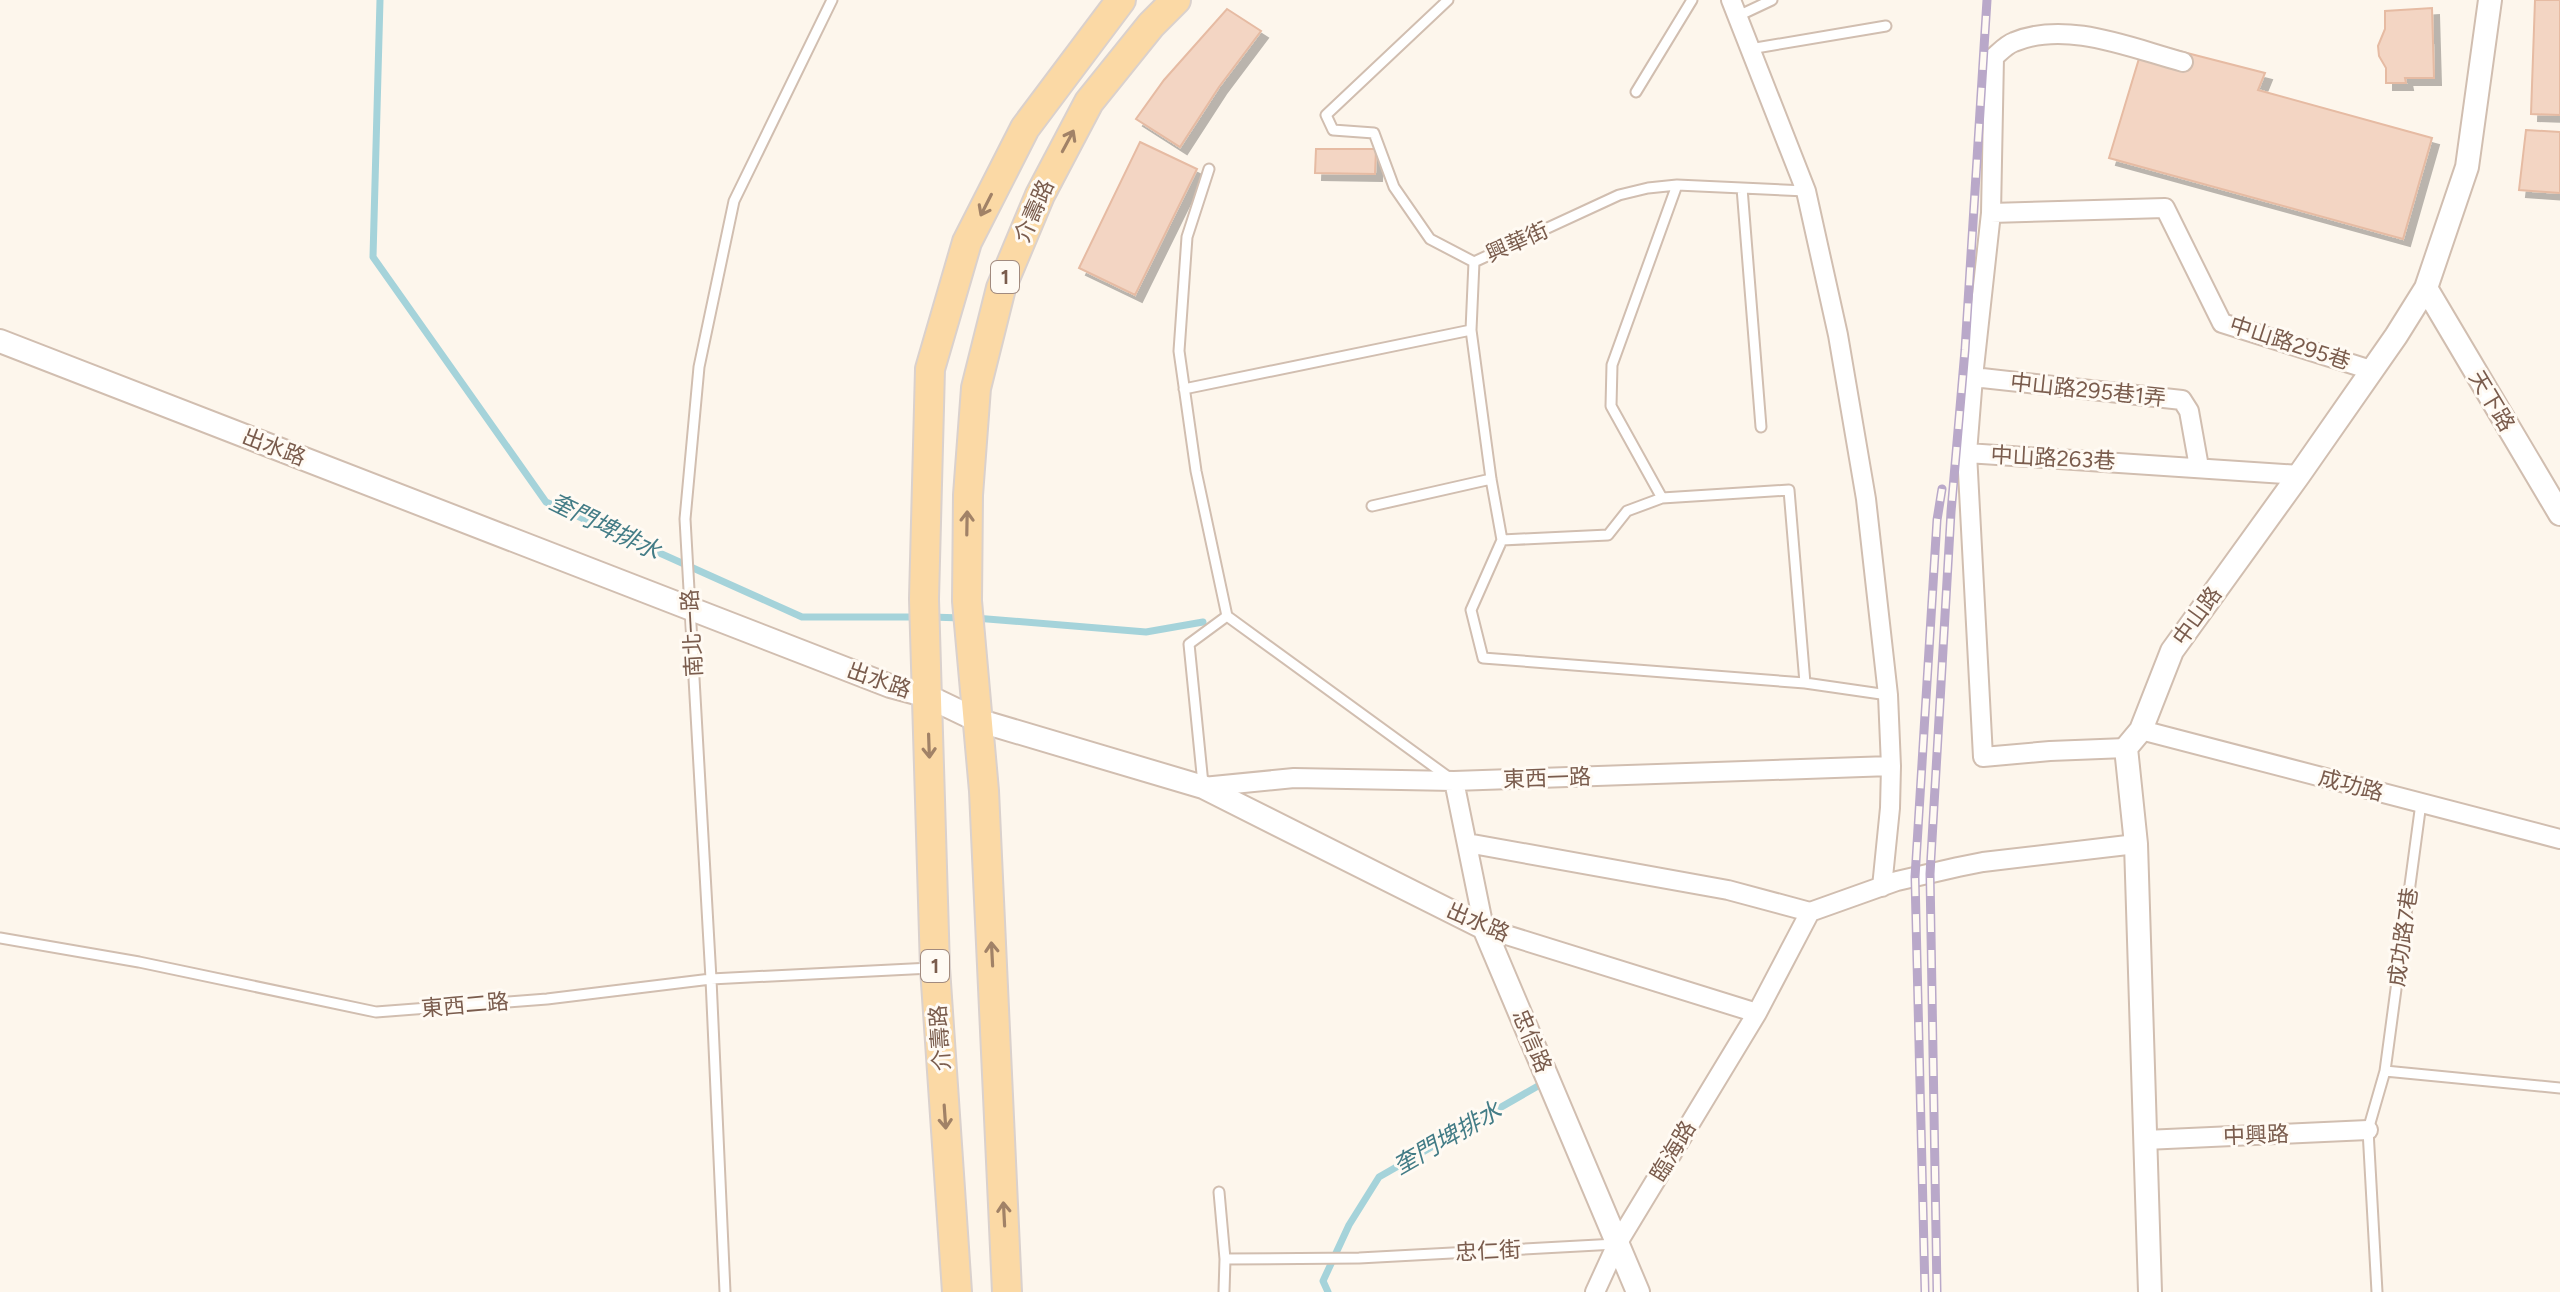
<svg xmlns="http://www.w3.org/2000/svg" width="2560" height="1292" font-family="Figtree,'Noto Sans TC',sans-serif">
  <style>
    .lines { fill: none; stroke-linecap: round; stroke-linejoin: round }
    .stream { stroke: #a5d3da; stroke-width: 7 }
    .building { fill: #f3d5c3; stroke: #e6bba3; stroke-width: 2; filter: url(#shadow) }
    .service-casing { stroke: #d1beb0; stroke-width: 13 }
    .minor-casing { stroke: #d1beb0; stroke-width: 22 }
    .tertiary-casing { stroke: #d1beb0; stroke-width: 26 }
    .primary-casing { stroke: #dad1cd; stroke-width: 32 }
    .service { stroke: #fff; stroke-width: 9 }
    .minor { stroke: #fff; stroke-width: 18 }
    .tertiary { stroke: #fff; stroke-width: 22 }
    .primary { stroke: #fbd9a5; stroke-width: 28 }
    .rail-casing { stroke: #b9a8c9; stroke-width: 9 }
    .rail { stroke: #fffaf3; stroke-width: 6; stroke-dasharray: 18; stroke-linecap: butt }
    .oneway { stroke: #a18267 }
    .labels { text-anchor: middle; dominant-baseline: central; stroke-width: 6; stroke-linejoin: round; paint-order: stroke }
    .shield { fill: #fffaf3; stroke: #a28b7f; stroke-width: 2 }
    .shield-label { font-size: 20px; font-weight: bold; fill: #7a5c4d }
    .street-label { font-size: 22px; fill: #7a5c4d; stroke: #fffaf3 }
    .water-label { font-size: 24px; font-style: italic; fill: #437c86; stroke: #fffaf3 }
  </style>
  <defs>
    <filter id="shadow"><feDropShadow dx="7" dy="7" stdDeviation="0" flood-color="#0004"/></filter>
  </defs>
  <rect width="100%" height="100%" fill="#fdf6ec"/>
  <g class="lines">
    <path class="stream" d="M380 0 373 257 546 502 802 617H918
      M931 617 962 618
      M975 618 1146 632 1203 622
      M1328 1292 1323 1281 1349 1225 1379 1177 1545 1082"/>
  </g>
  <path class="building" d="M2535 0H2560V115L2531 114Z
    M2432 8 2434 78H2405L2406 83H2386V68L2379 56 2378 46 2385 29V11Z
    M1227 9 1261 31 1219 87 1180 147 1136 119 1164 80Z
    M2144 42 2265 73 2258 90 2432 138 2403 239 2109 158Z
    M2526 130 2560 132V193L2519 190Z
    M1140 142 1197 169 1135 295 1079 268Z
    M1316 149H1376L1375 174 1315 173Z"/>
  <g class="lines">
    <defs>
      <path id="service" d="M1448 0 1326 115 1333 130 1374 133 1394 187 1430 239 1474 262 1619 195 1648 188 1677 185 1806 191
        M1738 16 1772 0
        M1750 49 1886 26
        M1636 92 1692 0
        M1209 169 1187 237 1179 351 1196 471 1227 616
        M1742 188 1761 427
        M1474 262 1471 330 1491 479 1502 540 1471 610 1483 658 1805 683 1888 695
        M1184 389 1471 330
        M1662 498 1611 406 1612 365 1677 185
        M1372 506 1491 479
        M1502 540 1608 535 1627 511 1662 498 1789 490 1805 683
        M1203 784 1189 644 1227 616 1451 779
        M2421 803 2385 1071 2560 1088
        M0 938 139 962 376 1012 547 999 711 979 931 968
        M1219 1192 1225 1259
        M725 1292 711 979 685 519 699 367 734 201 832 0
        M1224 1292 1225 1259 1359 1258 1616 1244
        M2377 1292 2368 1130 2385 1071"/>
      <path id="minor" d="M1731 0 1806 191 1838 335 1866 499 1888 695 1891 766 1890 808 1882 887
        M1991 213 2165 208 2222 323 2371 370
        M1973 377 2182 400 2189 411 2199 467
        M1967 453 1973 377 1991 213 1994 57C2000 52 2006 45 2014 42 2066 20 2131 48 2183 62
        M2141 730 2560 839
        M2126 748 2050 751 1983 757 1967 453 2299 475
        M1454 781 1484 928 1757 1013
        M1203 787 1294 778 1454 781 1891 766
        M1467 843 1728 890 1810 912
        M2145 1140 2368 1130
        M1595 1292 1617 1244 1757 1013 1810 912 1897 881 1958 867 1983 862 2136 844"/>
      <path id="tertiary" d="M2426 288 2560 514
        M0 341 890 686 927 696 977 720 1203 787 1484 928 1638 1292
        M2150 1292 2136 844 2126 748 2141 730 2172 651 2299 475 2396 336 2426 288 2467 167 2490 0"/>
      <path id="primary" d="M957 1292 935 968 924 599 930 369 967 242 1025 128 1121 0
        M1007 1292 984 791 967 601 968 495 976 388 1001 288 1040 195 1089 102 1151 25 1176 0"/>
    </defs>
    <use href="#service" class="service-casing"/>
    <use href="#minor" class="minor-casing"/>
    <use href="#tertiary" class="tertiary-casing"/>
    <use href="#primary" class="primary-casing"/>
    <use href="#service" class="service"/>
    <use href="#minor" class="minor"/>
    <use href="#tertiary" class="tertiary"/>
    <use href="#primary" class="primary"/>
    <defs>
      <path id="rail" d="M1925 1292 1915 877 1937 520 1942 489
        M1937 1292 1930 874 1951 512 1965 350 1987 0"/>
    </defs>
    <use href="#rail" class="rail-casing"/>
    <use href="#rail" class="rail"/>
  </g>
  <defs><path id="oneway-shaft" d="M-6 0H5M1.5-3L5.5 0L1.5 3" fill="none" stroke-width="1.6" stroke-linecap="round" stroke-linejoin="round" transform="scale(2)"/></defs>
  <g class="oneway">
    <use href="#oneway-shaft" transform="translate(1068 141) rotate(-62)"/>
    <use href="#oneway-shaft" transform="translate(986 205) rotate(117)"/>
    <use href="#oneway-shaft" transform="translate(967 523) rotate(-89)"/>
    <use href="#oneway-shaft" transform="translate(929 746) rotate(88)"/>
    <use href="#oneway-shaft" transform="translate(992 954) rotate(-93)"/>
    <use href="#oneway-shaft" transform="translate(945 1117) rotate(86)"/>
    <use href="#oneway-shaft" transform="translate(1004 1214) rotate(-93)"/>
  </g>
  <g class="labels">
    <g class="shield">
      <rect x="991" y="261" width="28" height="32" rx="6"/>
      <rect x="921" y="950" width="28" height="32" rx="6"/>
    </g>
    <g class="shield-label">
      <text x="1005" y="277">1</text>
      <text x="935" y="966">1</text>
    </g>
    <g class="street-label">
      <text transform="translate(1034 211) rotate(-66)">介壽路</text>
      <text transform="translate(1517 242) rotate(-24)">興華街</text>
      <text transform="translate(2290 343) rotate(18)">中山路295巷</text>
      <text transform="translate(2088 390) rotate(6)">中山路295巷1弄</text>
      <text transform="translate(2492 401) rotate(59)">天下路</text>
      <text transform="translate(274 447) rotate(21)">出水路</text>
      <text transform="translate(2053 458) rotate(3)">中山路263巷</text>
      <text transform="translate(2197 616) rotate(-54)">中山路</text>
      <text transform="translate(692 633) rotate(-93)">南北一路</text>
      <text transform="translate(879 680) rotate(19)">出水路</text>
      <text transform="translate(1547 778) rotate(-2)">東西一路</text>
      <text transform="translate(2351 785) rotate(15)">成功路</text>
      <text transform="translate(1478 922) rotate(23)">出水路</text>
      <text transform="translate(2403 937) rotate(-82)">成功路7巷</text>
      <text transform="translate(465 1005) rotate(-5)">東西二路</text>
      <text transform="translate(940 1038) rotate(-94)">介壽路</text>
      <text transform="translate(1532 1041) rotate(67)">忠信路</text>
      <text transform="translate(2256 1135) rotate(-2)">中興路</text>
      <text transform="translate(1673 1151) rotate(-59)">臨海路</text>
      <text transform="translate(1488 1251) rotate(-3)">忠仁街</text>
    </g>
    <g class="water-label">
      <text transform="translate(605 526) rotate(26)">奎門埤排水</text>
      <text transform="translate(1447 1138) rotate(-30)">奎門埤排水</text>
    </g>
  </g>
</svg>
